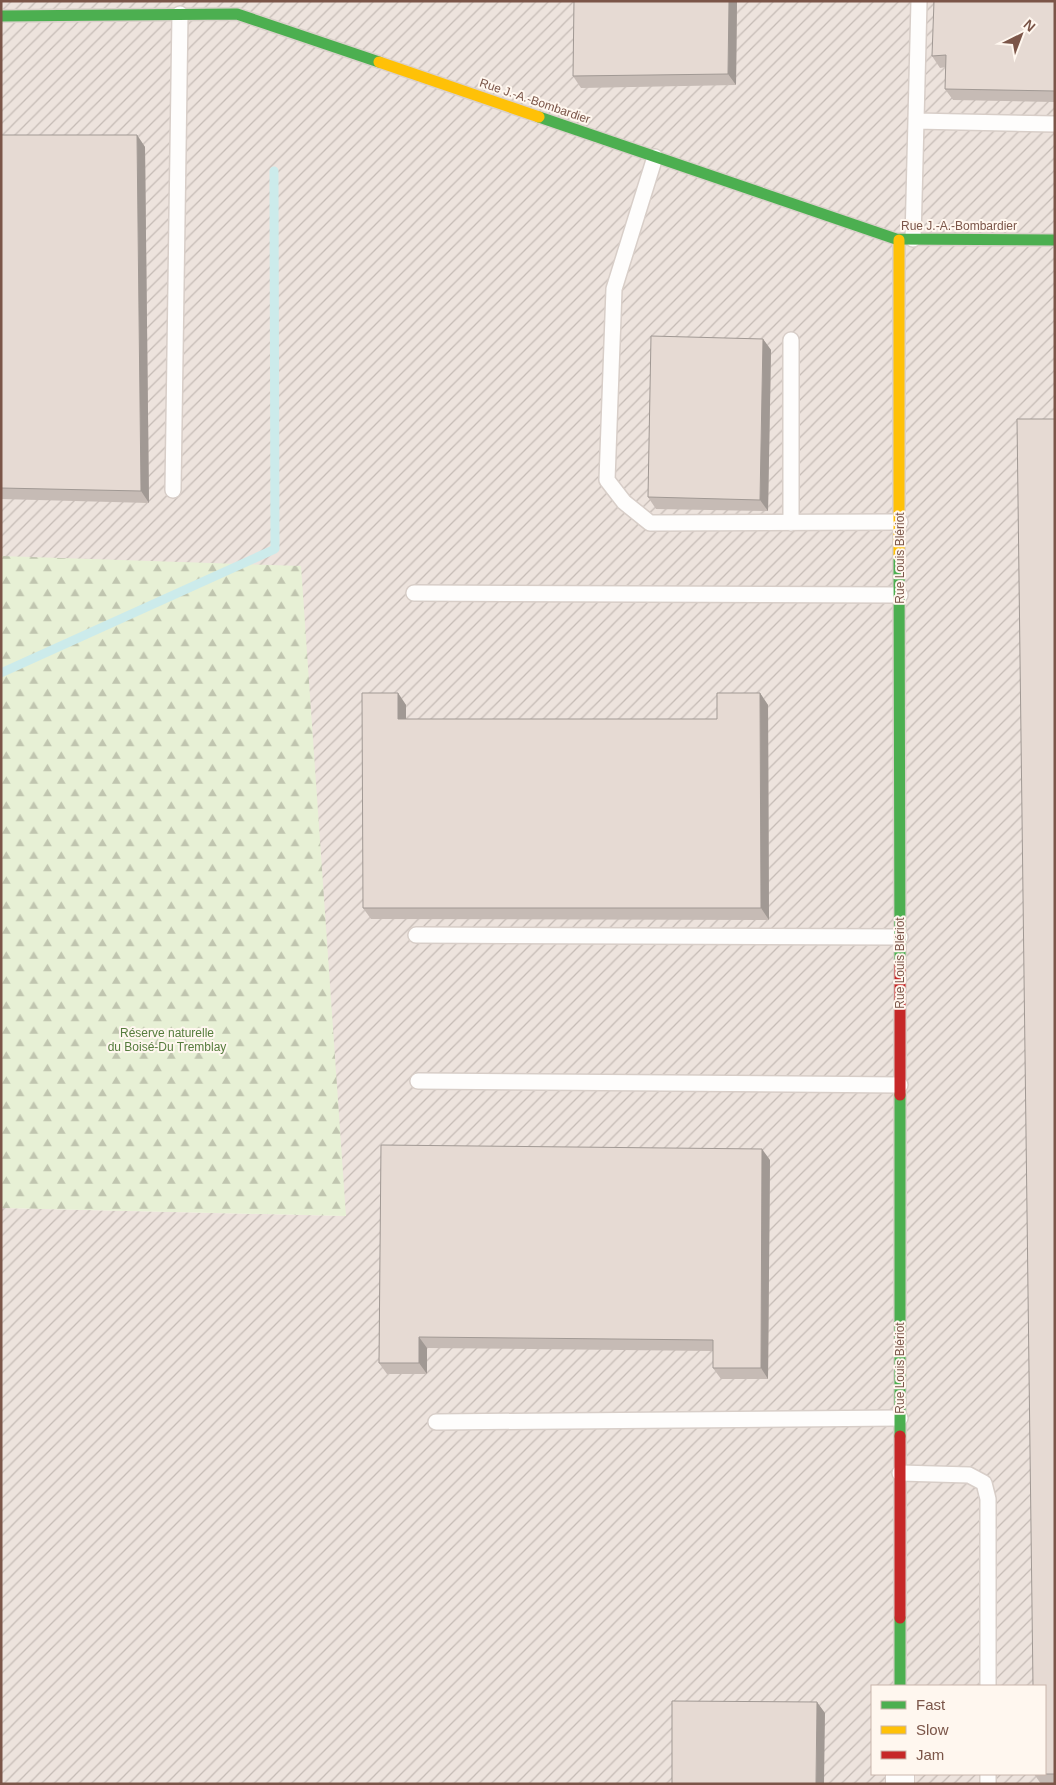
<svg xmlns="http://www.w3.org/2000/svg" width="1056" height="1785" font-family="Arial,sans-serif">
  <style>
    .industrial { fill: url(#industrial-furrows); fill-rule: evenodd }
    .forest { fill: url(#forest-firs) }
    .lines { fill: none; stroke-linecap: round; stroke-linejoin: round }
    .stream { stroke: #ccebeb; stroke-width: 9 }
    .lane-casing { stroke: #d8cec8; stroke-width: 18 }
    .street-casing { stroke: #d8cec8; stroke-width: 30 }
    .fast-casing { stroke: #dad0ca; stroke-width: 14 }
    .slow-casing { stroke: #dad0ca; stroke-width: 14 }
    .jam-casing { stroke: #dad0ca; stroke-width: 14 }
    .lane { stroke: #fefdfc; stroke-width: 15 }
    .street { stroke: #fefdfc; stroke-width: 28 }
    .fast { stroke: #4caf50; stroke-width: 11 }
    .slow { stroke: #ffc107; stroke-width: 11 }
    .jam { stroke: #c62828; stroke-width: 11 }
    .wall { fill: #c6bbb5 }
    .shaded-wall { fill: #a19994 }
    .building { fill: #e6dad3; stroke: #a19994 }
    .labels { text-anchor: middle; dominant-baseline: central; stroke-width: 4; stroke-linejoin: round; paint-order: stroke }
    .street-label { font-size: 12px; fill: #7b5548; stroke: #fff7ef }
    .park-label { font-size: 12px; fill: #557c3c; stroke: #fff7ef }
  </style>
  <defs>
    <pattern id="industrial-furrows" width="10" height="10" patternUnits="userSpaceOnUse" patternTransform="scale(1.25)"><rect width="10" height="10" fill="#ede3dd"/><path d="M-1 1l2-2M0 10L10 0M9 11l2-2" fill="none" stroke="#c5bbb5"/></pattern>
    <pattern id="forest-firs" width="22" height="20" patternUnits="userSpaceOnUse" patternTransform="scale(1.25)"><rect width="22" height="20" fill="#e7f0d5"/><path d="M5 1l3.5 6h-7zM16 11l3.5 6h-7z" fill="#c0c5af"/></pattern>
  </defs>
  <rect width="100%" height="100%" fill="#f9f3ec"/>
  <path class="industrial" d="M1 1H1055V1784H1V1208L346 1216 1 563ZM872 1686H1045V1774H872Z"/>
  <path class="forest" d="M1 556 301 566 346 1216 1 1208Z"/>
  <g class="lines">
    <path class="stream" d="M1 673 275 549 274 171"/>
    <defs>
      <path id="lane" d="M916 121 1055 124
        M655 157 614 289 607 480 624 502 650 523 900 522
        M913 239 919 1
        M791 340V523
        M173 490 180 14
        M414 593 900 595
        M416 935 900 937
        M418 1081 900 1085
        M436 1422 900 1418
        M900 1473 969 1475 984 1483 988 1499V1686
        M988 1774V1784"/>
      <path id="street" d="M900 1774V1784"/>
      <path id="fast" d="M1 16 237 14 379 62
        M539 117 896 239 1055 240
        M899 556 900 964
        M900 1095V1436
        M900 1618V1686"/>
      <path id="slow" d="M379 62 539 117
        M899 240V556"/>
      <path id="jam" d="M900 964V1095
        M900 1436V1618"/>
    </defs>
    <use href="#lane" class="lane-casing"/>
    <use href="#street" class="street-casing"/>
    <use href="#fast" class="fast-casing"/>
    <use href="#slow" class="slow-casing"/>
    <use href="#jam" class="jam-casing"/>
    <use href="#lane" class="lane"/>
    <use href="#street" class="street"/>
    <use href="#fast" class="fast"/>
    <use href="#slow" class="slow"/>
    <use href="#jam" class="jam"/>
  </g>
  <path class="wall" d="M574 1H737L736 85 581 88 573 76Z
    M1055 1V102L953 100 945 89 946 67 940 68 932 56Z
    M1 135H137L145 147 149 503 1 499Z
    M763 339 771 350 768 511 656 509 648 497Z
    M1055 419V1784H1041L1034 1774Z
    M398 693 406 705V719H717L760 693 768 705 769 920 371 919 363 908Z
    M381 1145 770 1160 768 1379H721L713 1368V1351L427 1348V1374H387L379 1363Z"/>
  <path class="shaded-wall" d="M729 1H737L736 85 728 74Z
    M137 135 145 147 149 503 141 491Z
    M763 339 771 350 768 511 760 500Z
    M398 693 406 705V731L398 719Z
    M760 693 768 705 769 920 761 908Z
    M762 1149 770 1160 768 1379 761 1368Z
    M419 1337 427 1348V1374L419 1363Z
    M817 1702 825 1713 824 1784H816Z"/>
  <path class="building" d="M574 1H729L728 74 573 76Z
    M934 1H1055V91L945 89 946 55 932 56Z
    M1 135H137L141 491 1 488Z
    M651 336 763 339 760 500 648 497Z
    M1017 419H1055V1774H1034H1045V1686H1033Z
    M362 693H398V719H717V693H760L761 908H363Z
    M381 1145 762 1149 761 1368H713V1340L419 1337V1363H379Z
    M672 1701 817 1702 816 1784H672Z"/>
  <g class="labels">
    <g class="street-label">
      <text transform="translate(535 101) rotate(19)">Rue J.-A.-Bombardier</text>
      <text x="959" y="226">Rue J.-A.-Bombardier</text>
      <text transform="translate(900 558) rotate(-90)">Rue Louis Blériot</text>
      <text transform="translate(900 963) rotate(-90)">Rue Louis Blériot</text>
      <text transform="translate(900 1368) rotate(-90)">Rue Louis Blériot</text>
    </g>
    <g class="park-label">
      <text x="167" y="1033">Réserve naturelle<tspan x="167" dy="14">du Boisé-Du Tremblay</tspan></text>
    </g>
  </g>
  <rect width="1056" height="1785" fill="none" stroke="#7b5548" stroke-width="5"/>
  <rect x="871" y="1685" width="175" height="90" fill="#fff7ef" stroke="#cab6ac"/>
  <rect x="881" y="1701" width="25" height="8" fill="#4caf50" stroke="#cab6ac"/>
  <text x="916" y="1710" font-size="15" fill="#7b5548">Fast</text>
  <rect x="881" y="1726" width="25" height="8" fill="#ffc107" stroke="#cab6ac"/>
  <text x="916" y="1735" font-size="15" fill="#7b5548">Slow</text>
  <rect x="881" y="1751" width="25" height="8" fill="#c62828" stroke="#cab6ac"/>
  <text x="916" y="1760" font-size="15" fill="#7b5548">Jam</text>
  <g transform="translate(1021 35) rotate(42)" stroke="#fff7ef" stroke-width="4" paint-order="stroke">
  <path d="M0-4L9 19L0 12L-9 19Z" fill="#7b5548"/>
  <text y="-8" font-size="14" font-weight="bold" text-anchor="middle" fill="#7b5548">N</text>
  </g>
</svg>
